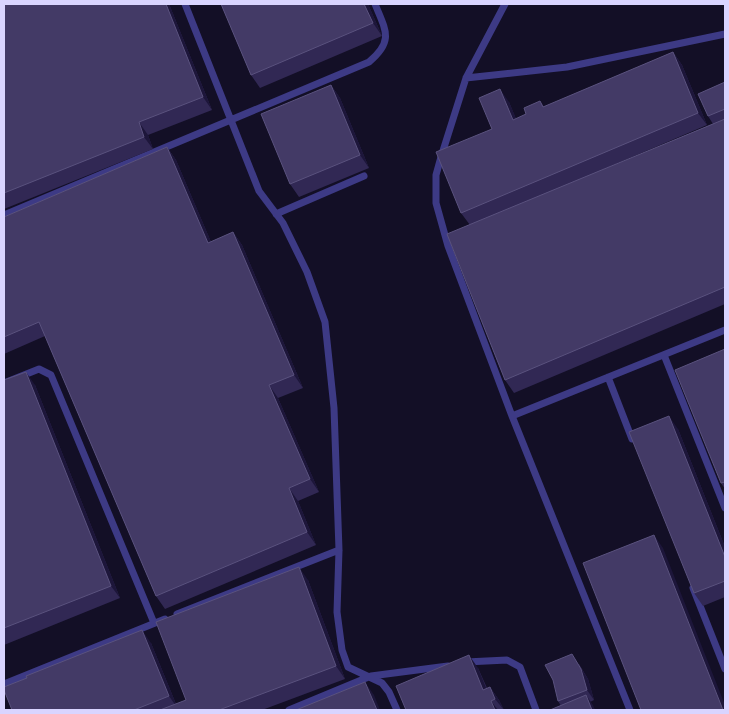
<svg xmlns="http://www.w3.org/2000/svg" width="729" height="714" font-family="'Exo 2',sans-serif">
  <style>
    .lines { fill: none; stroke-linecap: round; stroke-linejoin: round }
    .service { stroke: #3d3a85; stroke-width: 7 }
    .wall { fill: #312854 }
    .shaded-wall { fill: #1d163a }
    .building { fill: #433a66; stroke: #5a527e }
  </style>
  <rect width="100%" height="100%" fill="#130f26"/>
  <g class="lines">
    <path class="service" d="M185 4 259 191 283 223 307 272 325 322 334 408 339 550 337 612 342 650 348 667 382 683 389 692 397 710
      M505 4 466 78 441 157 436 175V203L448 246 512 416 630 710
      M466 78 567 67 725 34
      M276 214 364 176
      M4 215 369 62C394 41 386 31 375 4
      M664 355 725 508
      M608 377 632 439
      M4 383 39 369 51 375 154 623
      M512 416 725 330
      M693 588 725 669
      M177 614 339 550
      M466 662 507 660 520 667 536 710
      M4 684 165 619
      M289 710 371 676 448 666"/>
  </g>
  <path class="wall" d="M4 4H169L212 110 148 135 153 149 4 209Z
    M221 4H368L382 36 260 88 251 75Z
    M673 52 682 65 707 125 597 172 713 124 708 116 725 82V304L514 393 505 380 470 225 461 213 492 129 509 102 516 119 526 114 540 101 544 107Z
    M331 85 340 98 369 168 299 197 290 184Z
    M167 147 176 160 211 242 233 232 242 245 303 388 278 398 319 492 298 501 316 545 165 609 156 596 45 336 4 354V217Z
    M725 349V489L721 483Z
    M4 380 35 385 120 598 4 645Z
    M678 429 725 547V597L703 606 694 593Z
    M308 580 345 679 262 710H12L151 643 176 704 186 700Z
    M579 664 588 679 594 700 590 702 595 710H550L561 706 558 701Z
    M478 668 487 688 490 687 499 700 504 710H406Z"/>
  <path class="shaded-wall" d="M166 4H169L212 110 203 97Z
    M364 4H368L382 36 373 23Z
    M673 52 682 65 707 125 698 113Z
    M331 85 340 98 369 168 360 155Z
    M500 89 509 102 522 133 513 120Z
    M139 122 148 135 153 149 144 137Z
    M167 147 176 160 217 256 208 243Z
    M233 232 242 245 303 388 294 375Z
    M26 372 35 385 120 598 111 586Z
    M269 385 278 398 319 492 310 479Z
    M669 416 678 429 725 547V557Z
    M289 488 298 501 316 545 307 532Z
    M654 535 663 548 725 705V710H723Z
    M299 567 308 580 345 679 336 666Z
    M142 630 151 643 178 709 169 696Z
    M572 654 588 679 594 700 587 690Z
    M469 655 478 668 491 700 483 690Z
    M365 682 374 695 380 710H377Z
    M490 687 499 700 504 710 495 699Z
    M586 695 593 705 595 710H592Z
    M491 701 498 710H495Z"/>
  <path class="building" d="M4 4H166L203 97 139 122 144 137 4 193Z
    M221 4H364L373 23 251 75Z
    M673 52 698 113 461 213 436 152 492 129 479 98 500 89 513 120 526 114 524 108 540 101 543 107Z
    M725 82V109L708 116 698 94Z
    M331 85 360 155 290 184 261 114Z
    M725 119V287L505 380 447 234Z
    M167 147 208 243 233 232 294 375 269 385 310 479 289 488 307 532 156 596 39 322 4 337V217Z
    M725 349V482L721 483 675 370Z
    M26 372 111 586 4 628V380Z
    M669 416 725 557V581L694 593 629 432Z
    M654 535 723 710H641L583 563Z
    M299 567 336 666 219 710H160L186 700 156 622Z
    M142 630 169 696 134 710H12L4 690V687L27 678 26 676Z
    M572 654 581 669 587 690 558 701 553 680 545 665Z
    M469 655 483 690 490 687 495 699 491 701 495 710H406L396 686Z
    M365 682 377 710H296Z
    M586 695 592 710H550Z"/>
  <rect width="729" height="714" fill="none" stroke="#d9d4ff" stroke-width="10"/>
</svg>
